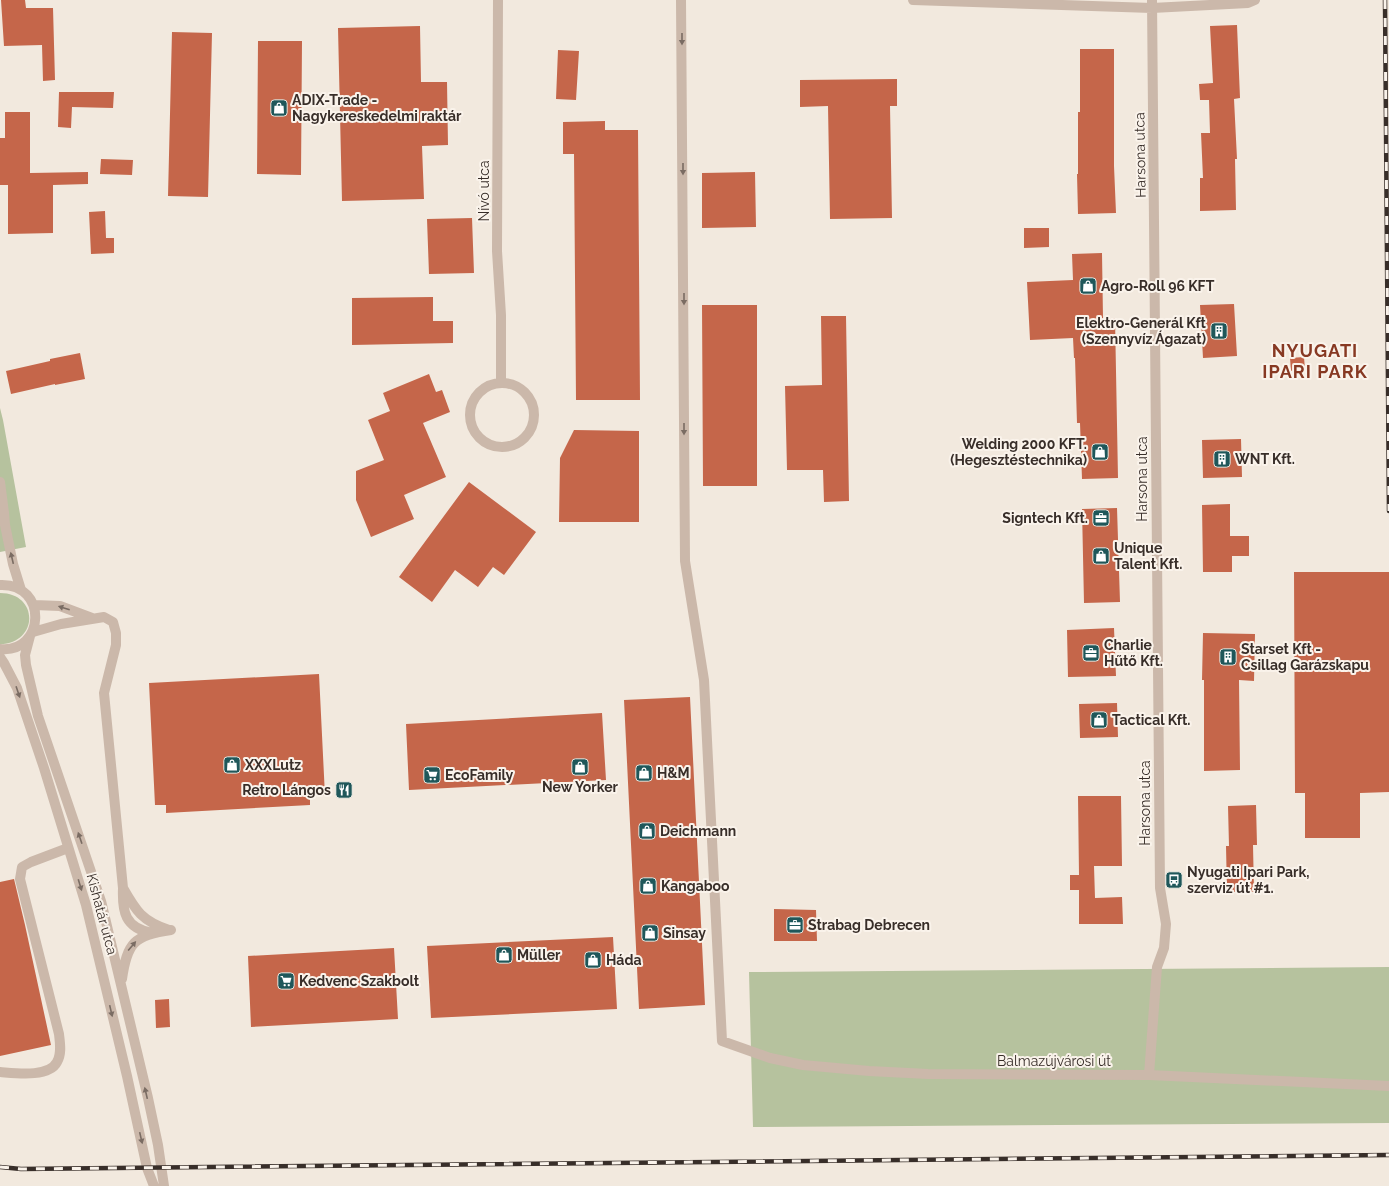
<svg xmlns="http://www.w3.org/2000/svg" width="1389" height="1186" font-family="Raleway,sans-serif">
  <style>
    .green { fill: #b6c29e }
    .building { fill: #c5664a }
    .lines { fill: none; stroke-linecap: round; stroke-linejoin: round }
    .minor { stroke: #cbb8aa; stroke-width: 10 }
    .rail-casing { stroke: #382e29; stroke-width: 4.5 }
    .rail { stroke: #faf3eb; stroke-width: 3; stroke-dasharray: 9; stroke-linecap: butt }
    .oneway { fill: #7a6c63 }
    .labels { text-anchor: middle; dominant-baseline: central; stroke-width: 4; stroke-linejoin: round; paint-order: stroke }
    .poi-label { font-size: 14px; font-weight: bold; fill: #382e29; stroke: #faf3eb; text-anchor: start }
    .street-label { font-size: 14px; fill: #382e29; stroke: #faf3eb }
    .district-label { font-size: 18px; font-weight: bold; letter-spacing: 1px; fill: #873923; stroke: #faf3eb }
  </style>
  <rect width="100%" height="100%" fill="#f2e9de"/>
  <path class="green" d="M0 408 3 420 26 547 0 552Z
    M0 593C39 593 39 643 0 644Z
    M1389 967V1123L753 1127 749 972Z"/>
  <path class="building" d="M1 0H25L26 8H53L55 80 43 81 42 45 4 46Z
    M1237 25 1240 98 1234 99 1237 159H1235L1236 210 1200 211V178H1203L1201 133H1210L1209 100H1200L1199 84 1213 83 1210 26Z
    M420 26 421 82H447L448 145 422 146 424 199 342 201 338 28Z
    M172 32 212 33 208 197 168 196Z
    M258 41H302L301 175 257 174Z
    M1080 49H1114V166L1116 213 1078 214 1077 174H1078V112H1080Z
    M558 50 579 51 576 100 556 99Z
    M897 79V106H890L892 218 830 219 828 106 800 107V80Z
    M59 92H114L113 108 72 107 71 128 58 127Z
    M5 112H30V173L88 172V184L53 185V233L8 234V185H0V138H5Z
    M605 121V130H638L640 400H576L574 154H563V122Z
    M101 159 133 160 132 175 100 174Z
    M755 172 756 227 702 228V173Z
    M105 211 106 238H114V253L91 254 89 212Z
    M472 218 474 273 429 274 427 219Z
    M1024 228H1049V247L1024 248Z
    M1102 253 1103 318H1115L1118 478 1082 479 1080 423H1077L1075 358H1074L1073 338 1030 340 1027 282 1073 280 1072 254Z
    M433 297V321H453V343L352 345V298Z
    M1234 304 1237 356 1203 358 1200 305Z
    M702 305H757V486H703Z
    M821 316H846L849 501 824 502 823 470H787L785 386 822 385Z
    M80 353 85 379 55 385V384L11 394 6 371 50 361V359Z
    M1304 357 1305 370 1291 371 1290 358Z
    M429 374 436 392 442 390 450 412 423 423 446 477 404 495 414 519 371 537 356 500V471L384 460 368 420 390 411 383 393Z
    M574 430 639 431V522H559L560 458Z
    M1241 439 1242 477 1203 478 1202 440Z
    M469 482 536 532 504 575 493 567 478 587 455 570 432 602 399 577Z
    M1230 504V536H1249V556H1232V572H1203L1202 505Z
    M1117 508 1120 602 1084 603 1082 509Z
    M1294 572H1389V792L1360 793V838H1305V793H1295Z
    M1114 628 1116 676 1068 677 1067 630Z
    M1203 633 1255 634 1254 681 1239 680 1240 770 1204 771V680H1202Z
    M319 674 325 796H310V805L166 813V805H155L149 683Z
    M690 697 705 1005 639 1009 624 700Z
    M1117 703 1118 737 1080 738 1079 704Z
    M602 713 606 780 409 790 406 724Z
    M1078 796H1121L1122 866H1094L1095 898 1122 897 1123 924H1079V890H1070V875H1079Z
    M1256 805 1257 845H1253L1254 892H1227L1226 846H1229L1228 806Z
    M14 879 25 925 51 1045 0 1056V882Z
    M774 909 816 910 817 941H774Z
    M613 937 617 1009 431 1018 427 946Z
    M394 948 398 1019 251 1027 248 956Z
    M169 999 170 1027 156 1028 155 1000Z"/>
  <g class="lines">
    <path class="minor" d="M498 0 497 251 501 315V383
      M681 0 685 561 704 680 722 1041 770 1058 803 1065 869 1071 928 1074 1149 1075 1389 1086
      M913 0 1152 8 1248 3 1255 0
      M470 415a32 32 0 1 1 64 0a32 32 0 1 1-64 0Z
      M0 482 4 513 5 525 13 564 21 590
      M0 585C49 583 45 654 0 649
      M34 605 60 606 92 618
      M33 632 61 624 104 617 113 622 116 633V645L104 693 123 888C122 912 125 928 152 933
      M30 636 25 655 26 665 38 716 101 901 148 1098 158 1145 164 1186
      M0 657 4 663 17 688 44 768 86 905 127 1076 147 1168 154 1186
      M123 888C136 911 142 921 169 930
      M122 979C127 943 134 935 171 930
      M0 1072C14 1073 49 1078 57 1062 62 1054 60 1043 59 1034L20 879 22 867 31 862 68 848
      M1149 1075 1157 967 1164 948 1166 924 1160 888 1152 0"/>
    <defs>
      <path id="rail" d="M1385 0 1389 511
        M0 1167 21 1169 1389 1155"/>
    </defs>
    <use href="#rail" class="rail-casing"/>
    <use href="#rail" class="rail"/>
  </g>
  <defs><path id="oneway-solid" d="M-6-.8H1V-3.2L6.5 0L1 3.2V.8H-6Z"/></defs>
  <g class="oneway">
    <use href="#oneway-solid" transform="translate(682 39) rotate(90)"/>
    <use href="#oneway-solid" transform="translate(683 169) rotate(90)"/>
    <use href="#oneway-solid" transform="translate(684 299) rotate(90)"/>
    <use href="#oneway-solid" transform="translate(684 429) rotate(90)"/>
    <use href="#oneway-solid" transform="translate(12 558) rotate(-103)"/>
    <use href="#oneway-solid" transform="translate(64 608) rotate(-162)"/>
    <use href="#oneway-solid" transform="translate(18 692) rotate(71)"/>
    <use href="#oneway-solid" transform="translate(80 838) rotate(-109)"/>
    <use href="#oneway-solid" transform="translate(80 885) rotate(73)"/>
    <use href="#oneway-solid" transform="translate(132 946) rotate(-50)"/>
    <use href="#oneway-solid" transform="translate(111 1011) rotate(77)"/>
    <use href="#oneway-solid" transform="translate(146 1093) rotate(-103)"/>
    <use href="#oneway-solid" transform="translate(141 1138) rotate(77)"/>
  </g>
  <defs>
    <symbol id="shop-square" viewBox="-11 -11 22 22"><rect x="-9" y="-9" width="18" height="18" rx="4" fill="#1f575a" stroke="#faf3eb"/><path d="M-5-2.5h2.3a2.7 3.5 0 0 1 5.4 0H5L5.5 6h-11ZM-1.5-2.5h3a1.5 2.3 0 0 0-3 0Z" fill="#fff"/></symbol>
    <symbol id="building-square" viewBox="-11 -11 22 22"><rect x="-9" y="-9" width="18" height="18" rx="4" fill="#1f575a" stroke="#faf3eb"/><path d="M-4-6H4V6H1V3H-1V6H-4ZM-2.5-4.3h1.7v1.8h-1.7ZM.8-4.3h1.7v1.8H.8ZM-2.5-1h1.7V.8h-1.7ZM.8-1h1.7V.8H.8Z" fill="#fff"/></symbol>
    <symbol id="office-square" viewBox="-11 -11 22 22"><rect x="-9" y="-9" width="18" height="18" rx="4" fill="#1f575a" stroke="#faf3eb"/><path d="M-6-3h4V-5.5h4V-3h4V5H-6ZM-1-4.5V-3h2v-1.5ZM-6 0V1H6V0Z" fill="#fff"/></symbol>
    <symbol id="supermarket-square" viewBox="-11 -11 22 22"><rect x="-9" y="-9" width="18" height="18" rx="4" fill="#1f575a" stroke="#faf3eb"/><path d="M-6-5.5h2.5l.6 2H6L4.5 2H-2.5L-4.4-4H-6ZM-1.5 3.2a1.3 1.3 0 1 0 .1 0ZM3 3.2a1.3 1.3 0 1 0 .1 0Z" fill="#fff"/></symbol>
    <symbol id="restaurant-square" viewBox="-11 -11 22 22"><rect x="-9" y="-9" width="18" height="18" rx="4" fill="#1f575a" stroke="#faf3eb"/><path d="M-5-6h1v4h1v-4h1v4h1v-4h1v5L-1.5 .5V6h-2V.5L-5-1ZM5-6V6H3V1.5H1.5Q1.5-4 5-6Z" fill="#fff"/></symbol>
    <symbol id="bus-square" viewBox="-11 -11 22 22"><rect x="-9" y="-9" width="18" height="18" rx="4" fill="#1f575a" stroke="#faf3eb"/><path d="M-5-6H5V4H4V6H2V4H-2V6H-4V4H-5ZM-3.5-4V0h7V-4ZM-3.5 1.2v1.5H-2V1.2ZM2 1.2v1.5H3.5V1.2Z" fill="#fff"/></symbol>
  </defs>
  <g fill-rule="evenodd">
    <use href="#shop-square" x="269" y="98" width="20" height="20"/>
    <use href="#shop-square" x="1078" y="276" width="20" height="20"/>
    <use href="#building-square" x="1209" y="321" width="20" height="20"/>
    <use href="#shop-square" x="1090" y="442" width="20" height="20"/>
    <use href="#building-square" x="1212" y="449" width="20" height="20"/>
    <use href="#office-square" x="1091" y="508" width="20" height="20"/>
    <use href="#shop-square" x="1091" y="546" width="20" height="20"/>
    <use href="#office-square" x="1081" y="643" width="20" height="20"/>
    <use href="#building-square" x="1218" y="647" width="20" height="20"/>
    <use href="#shop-square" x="1089" y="710" width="20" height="20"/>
    <use href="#shop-square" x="222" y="755" width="20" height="20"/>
    <use href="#shop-square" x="570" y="757" width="20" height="20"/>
    <use href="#shop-square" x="634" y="763" width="20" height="20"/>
    <use href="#supermarket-square" x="422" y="765" width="20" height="20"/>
    <use href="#restaurant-square" x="334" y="780" width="20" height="20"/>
    <use href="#shop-square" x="637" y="821" width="20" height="20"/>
    <use href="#bus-square" x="1164" y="870" width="20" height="20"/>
    <use href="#shop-square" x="638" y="876" width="20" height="20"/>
    <use href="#office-square" x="785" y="915" width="20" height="20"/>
    <use href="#shop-square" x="640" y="923" width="20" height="20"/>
    <use href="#shop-square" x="494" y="945" width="20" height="20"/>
    <use href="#shop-square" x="583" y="950" width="20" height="20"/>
    <use href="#supermarket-square" x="276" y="971" width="20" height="20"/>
  </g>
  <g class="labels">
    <g class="poi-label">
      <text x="292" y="100">ADIX-Trade -<tspan x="292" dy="16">Nagykereskedelmi raktár</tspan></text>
      <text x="1101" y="286">Agro-Roll 96 KFT</text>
      <text x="1206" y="323" text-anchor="end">Elektro-Generál Kft<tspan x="1206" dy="16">(Szennyvíz Ágazat)</tspan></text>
      <text x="1087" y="444" text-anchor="end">Welding 2000 KFT.<tspan x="1087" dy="16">(Hegesztéstechnika)</tspan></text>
      <text x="1235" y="459">WNT Kft.</text>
      <text x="1088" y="518" text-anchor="end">Signtech Kft.</text>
      <text x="1114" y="548">Unique<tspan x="1114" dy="16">Talent Kft.</tspan></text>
      <text x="1104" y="645">Charlie<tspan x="1104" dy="16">Hűtő Kft.</tspan></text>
      <text x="1241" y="649">Starset Kft -<tspan x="1241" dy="16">Csillag Garázskapu</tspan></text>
      <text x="1112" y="720">Tactical Kft.</text>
      <text x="245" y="765">XXXLutz</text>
      <text x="657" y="773">H&amp;M</text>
      <text x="445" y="775">EcoFamily</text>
      <text x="580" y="787" text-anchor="middle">New Yorker</text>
      <text x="331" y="790" text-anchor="end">Retro Lángos</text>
      <text x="660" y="831">Deichmann</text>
      <text x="1187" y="872">Nyugati Ipari Park,<tspan x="1187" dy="16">szerviz út #1.</tspan></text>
      <text x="661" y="886">Kangaboo</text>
      <text x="808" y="925">Strabag Debrecen</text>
      <text x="663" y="933">Sinsay</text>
      <text x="517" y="955">Müller</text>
      <text x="606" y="960">Háda</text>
      <text x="299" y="981">Kedvenc Szakbolt</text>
    </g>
    <g class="street-label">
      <text transform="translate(1140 155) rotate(-91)">Harsona utca</text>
      <text transform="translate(484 191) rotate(-90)">Nívó utca</text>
      <text transform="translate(1142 479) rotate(-90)">Harsona utca</text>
      <text transform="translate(1145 803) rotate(-90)">Harsona utca</text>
      <text transform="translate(102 914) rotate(75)">Kishatár utca</text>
      <text x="1054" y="1061">Balmazújvárosi út</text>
    </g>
    <g class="district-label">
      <text x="1315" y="350">NYUGATI<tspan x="1315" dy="21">IPARI PARK</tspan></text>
    </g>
  </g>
</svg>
